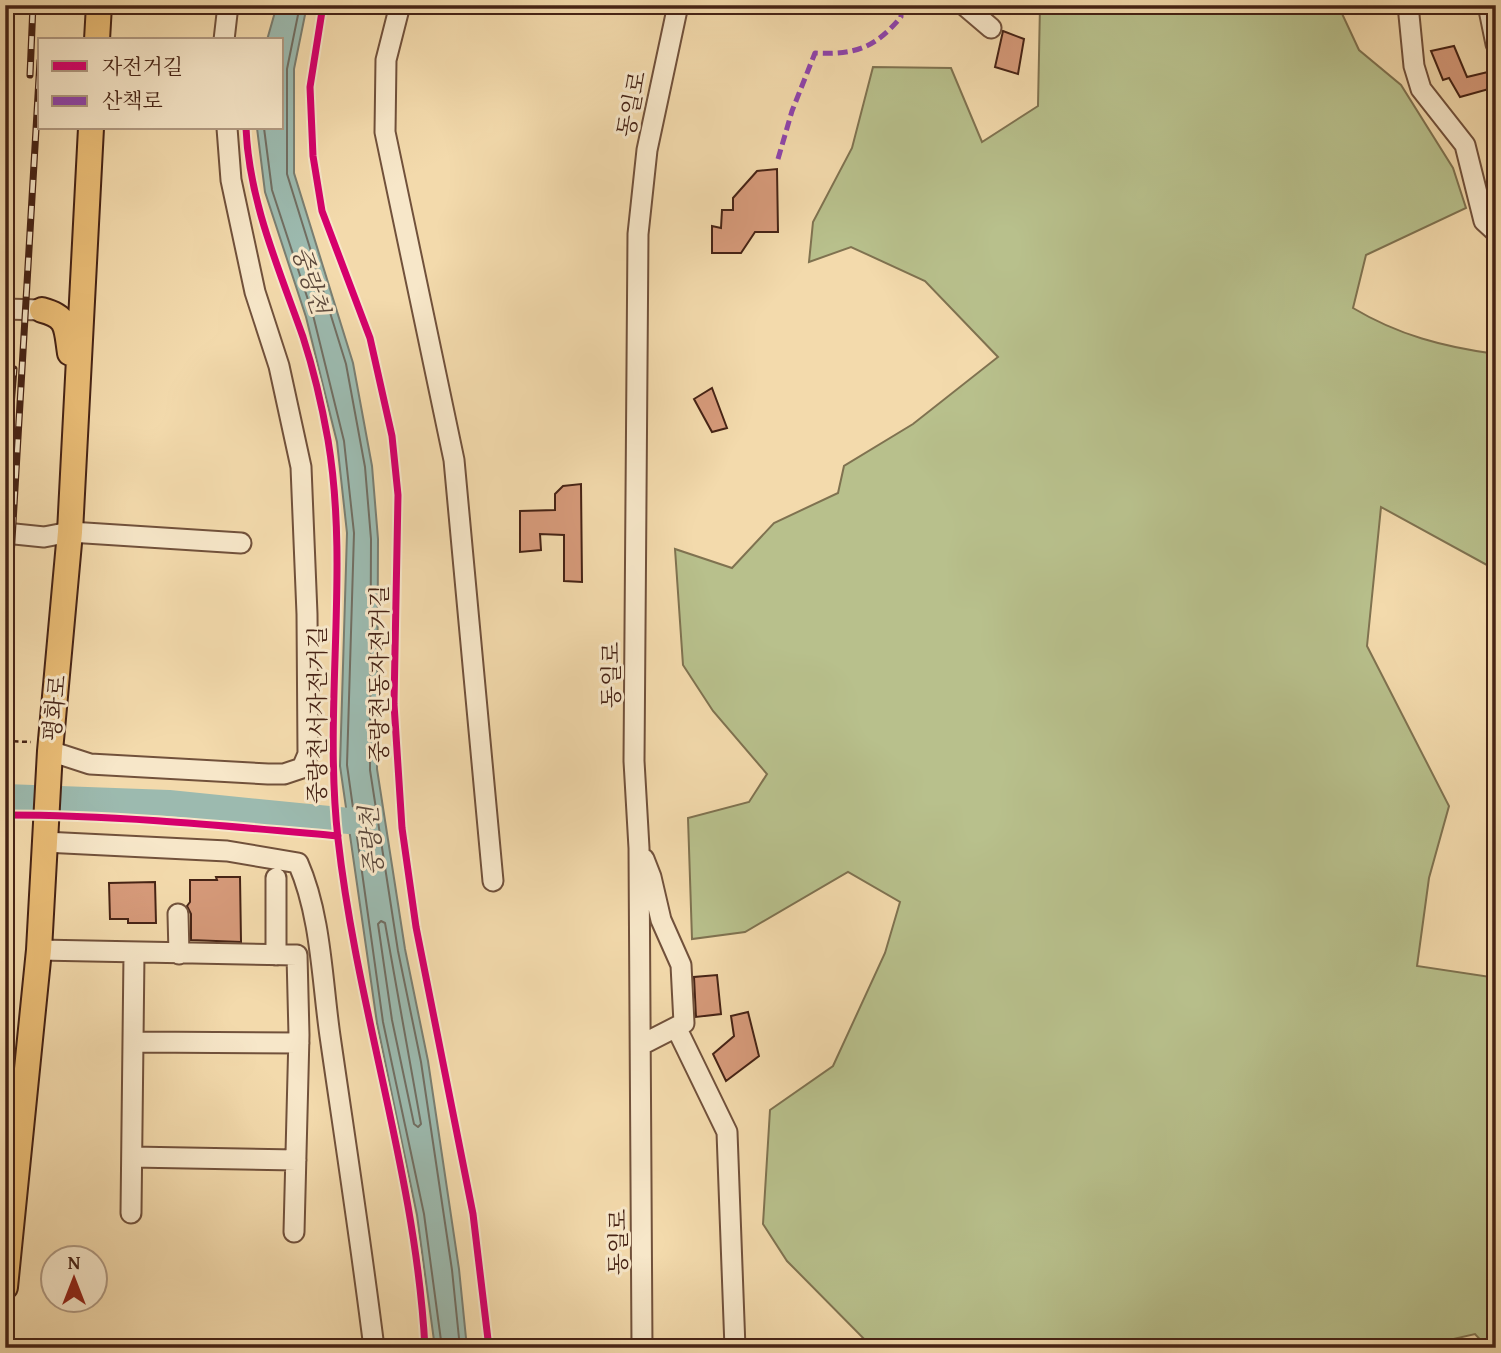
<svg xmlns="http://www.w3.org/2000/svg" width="1501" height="1353" font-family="'Gentium Book Plus','Noto Serif KR',serif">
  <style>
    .green { fill: #b8c08c; stroke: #7f7250; stroke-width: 2 }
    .water { fill: #9cbaaf; stroke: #7a7e71; stroke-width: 2 }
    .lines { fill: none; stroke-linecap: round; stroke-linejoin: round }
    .shore { stroke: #716e62; stroke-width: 2 }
    .river { stroke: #9cbaaf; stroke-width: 26 }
    .building { fill: #d69a7a; stroke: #462315; stroke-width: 2 }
    .minor-casing { stroke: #71513b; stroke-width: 23 }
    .major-casing { stroke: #462315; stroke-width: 28 }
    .path { stroke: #462315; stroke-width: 2.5; stroke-dasharray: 5 3.5; stroke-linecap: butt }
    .minor { stroke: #f7e7c9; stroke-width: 19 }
    .major { stroke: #eabd76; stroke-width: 24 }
    .rail-casing { stroke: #462315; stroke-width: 7 }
    .rail { stroke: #f7e7c9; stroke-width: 4.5; stroke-dasharray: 13; stroke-linecap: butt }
    .quiet { stroke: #8e44ad; stroke-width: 5; stroke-dasharray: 10 5; stroke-linecap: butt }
    .cycleway-casing { stroke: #f7e7c9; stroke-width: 11 }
    .cycleway { stroke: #d6006c; stroke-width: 7 }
    .labels { text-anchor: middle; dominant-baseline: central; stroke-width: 6; stroke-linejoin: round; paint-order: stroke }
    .street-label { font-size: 23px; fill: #462315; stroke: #f7e7c9 }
    .water-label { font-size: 24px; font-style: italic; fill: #5c493c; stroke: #f7e7c9 }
  </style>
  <rect width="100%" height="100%" fill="#f3daac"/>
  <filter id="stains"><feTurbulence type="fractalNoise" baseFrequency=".00286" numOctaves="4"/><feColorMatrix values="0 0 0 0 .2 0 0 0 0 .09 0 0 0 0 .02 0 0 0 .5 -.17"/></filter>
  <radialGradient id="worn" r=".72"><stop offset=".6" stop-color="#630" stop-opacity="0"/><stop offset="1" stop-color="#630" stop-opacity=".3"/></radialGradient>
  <path class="green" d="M1040 5H1338L1359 50 1401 85 1453 168 1466 208 1366 255 1353 308C1398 335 1444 347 1496 354V570L1381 507 1367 646 1449 806 1429 878 1417 966 1490 977 1496 972V1348H1488L1475 1334 1414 1348H873L787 1261 763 1224 770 1110 833 1066 885 953 900 902 848 872 745 932 692 939 688 818 749 802 767 774 713 711 683 665 675 549 732 568 774 523 838 493 844 466 913 424 998 357 925 281 851 247 809 262 813 222 852 148 873 67 951 68 982 142 1038 106Z"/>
  <path class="water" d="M277 5H307L294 69V173L353 363 372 466 378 539 377 769 405 949 428 1061 459 1269 467 1348H435L417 1215 377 1023 340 766 347 533 337 442 306 317 265 192 257 128H282V40H267Z"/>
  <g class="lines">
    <path class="shore" d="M300 5 287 69V174L346 364 365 467 371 539 370 770 398 951 421 1062 452 1270 460 1348
      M264 128 272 190 313 315 344 441 354 533 347 765 383 1022 424 1214 442 1348
      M381 921 385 923 421 1124 418 1127 414 1124 392 1020 378 924Z"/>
    <path class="river" d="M5 797 169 803 349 821 366 818"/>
  </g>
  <path class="building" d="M1003 31 1024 39 1018 74 995 67Z
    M1454 46 1467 77 1496 70V87L1460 97 1449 78 1443 80 1431 51Z
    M777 169 778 232H755L741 253H712V226L721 228 722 210H733V198L757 171Z
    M712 388 727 428 712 432 694 399Z
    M581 484 582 582 564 581V535L540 534 541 550 520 552V511L555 510V494L563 486Z
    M216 877H240L241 942 191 940V914L187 906 190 902V880H217Z
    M155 882 156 923H128V919H110L109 883Z
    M717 975 721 1014 696 1017 694 977Z
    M748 1012 759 1056 726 1081 713 1054 734 1036 731 1016Z"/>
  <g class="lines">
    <defs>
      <path id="minor" d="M400 5 386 60 385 132 454 460 493 881
        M964 5 991 28
        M1408 5 1414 66 1421 89 1465 145 1484 221 1496 232
        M1488 5 1496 44
        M224 40 228 5
        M5 309 42 310
        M5 533 44 537 70 532 241 543
        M50 751 90 764 268 774H284L302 768 308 754 307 614 301 467 279 366 255 292 231 180 227 128
        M44 842 227 851 298 863C321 915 322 980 330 1036 345 1140 361 1243 374 1348
        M276 878V955
        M178 914 179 954
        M39 950 297 955 299 1035 294 1232
        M676 1027 727 1132 735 1348
        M135 1042 299 1043
        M641 1045 684 1023 681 965 661 920 651 877 644 859
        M132 1157 296 1160
        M131 1213 134 954
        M642 1348 639 848 634 761 638 234 647 150 678 5"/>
      <path id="major" d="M97 40 99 5
        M42 310C69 317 66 328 70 353
        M5 1287 39 950 50 751 70 532 91 128"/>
    </defs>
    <use href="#minor" class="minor-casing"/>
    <use href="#major" class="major-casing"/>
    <path class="path" d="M5 741 31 742"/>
    <use href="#minor" class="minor"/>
    <use href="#major" class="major"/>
    <defs>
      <path id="rail" d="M30 75 33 5
        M5 479 14 369
        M5 660 40 61"/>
    </defs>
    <use href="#rail" class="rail-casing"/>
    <use href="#rail" class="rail"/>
    <path class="quiet" d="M778 159 792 111 815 53C855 55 875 48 901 17V5"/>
    <defs>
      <path id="cycleway" d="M323 5 310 87 313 156 322 211 370 338 392 436 398 495 394 704 402 828 416 927 473 1214 489 1348
        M246 128C249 201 279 269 303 337 314 371 322 406 328 440 350 571 323 707 338 839 357 1010 416 1175 425 1348
        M5 815C117 815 227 826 338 836"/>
    </defs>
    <use href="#cycleway" class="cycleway-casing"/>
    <use href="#cycleway" class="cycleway"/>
  </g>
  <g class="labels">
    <g class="street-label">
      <text transform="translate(631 104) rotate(-79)">동일로</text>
      <text transform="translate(378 674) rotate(-90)">중랑천동자전거길</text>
      <text transform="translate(610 675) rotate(-90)">동일로</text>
      <text transform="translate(54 708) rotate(-84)">평화로</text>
      <text transform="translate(316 715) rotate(-90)">중랑천서자전거길</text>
      <text transform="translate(617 1242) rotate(-90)">동일로</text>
    </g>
    <g class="water-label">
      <text transform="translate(311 280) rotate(72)">중랑천</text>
      <text transform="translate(371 841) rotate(-95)">중랑천</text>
    </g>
  </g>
  <rect width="1501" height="1353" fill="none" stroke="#f3daac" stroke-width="28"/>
  <rect x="7" y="7" width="1487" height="1339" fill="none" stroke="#462315" stroke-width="3.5"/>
  <rect x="14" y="14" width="1473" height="1325" fill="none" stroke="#462315" stroke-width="2"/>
  <rect x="38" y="38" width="245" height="91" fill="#f7e7c9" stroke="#b09981" stroke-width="2"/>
  <rect x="52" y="61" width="35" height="10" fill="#d6006c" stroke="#b09981" stroke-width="2"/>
  <text x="102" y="74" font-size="21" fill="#462315">자전거길</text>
  <rect x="52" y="96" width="35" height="10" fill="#8e44ad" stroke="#b09981" stroke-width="2"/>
  <text x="102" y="108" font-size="21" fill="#462315">산책로</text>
  <g transform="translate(74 1279)"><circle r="33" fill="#f7e7c9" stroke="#b09981" stroke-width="2"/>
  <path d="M0-5L12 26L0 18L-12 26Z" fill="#8f2418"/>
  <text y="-10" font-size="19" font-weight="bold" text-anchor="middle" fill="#462315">N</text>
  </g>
  <rect width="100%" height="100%" filter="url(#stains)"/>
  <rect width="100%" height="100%" fill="url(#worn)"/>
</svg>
